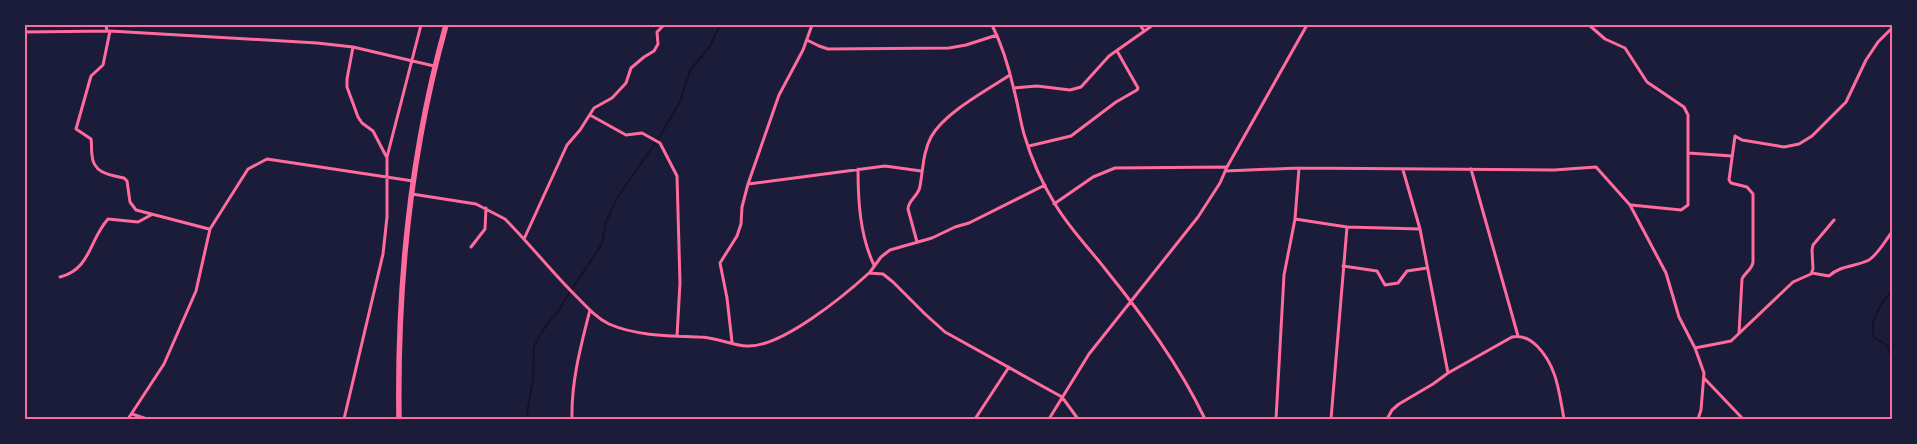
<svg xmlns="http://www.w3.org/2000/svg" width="1917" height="444" font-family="Montserrat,sans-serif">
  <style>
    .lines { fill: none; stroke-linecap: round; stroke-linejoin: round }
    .stream { stroke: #12122b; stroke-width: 2 }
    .minor { stroke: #ff6b9d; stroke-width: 3 }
    .trunk { stroke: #ff6b9d; stroke-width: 5.5 }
    .neatline { fill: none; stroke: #ff6b9d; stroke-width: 2 }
  </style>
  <rect width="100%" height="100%" fill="#1b1b3a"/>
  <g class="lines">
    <path class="stream" d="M1892 291C1882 301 1868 323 1874 337L1888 346 1892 360
      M526 419 533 380 534 347 540 335 550 320 558 312 566 298 596 253 602 243 606 222 617 198 658 139 680 102 690 70 709 48 720 25"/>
    <path class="minor" d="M106 25 107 31
      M544 25H551
      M992 25C1002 45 1009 68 1014 90 1018 104 1020 120 1024 134 1031 158 1042 183 1055 204 1069 228 1089 248 1106 270 1144 317 1179 365 1205 419
      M1140 25 1144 31
      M1589 25 1605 39 1625 48 1647 82 1684 107 1688 115V205L1681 210 1631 205
      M110 31 103 65 91 76 76 129 91 139C92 144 91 149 92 155 93 173 109 175 124 178L127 181 130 202 136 210 209 229
      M25 32 110 31 317 43 353 47 434 66
      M807 40 819 46 828 49 949 48 966 45 997 35
      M353 47 347 79V87L358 117 362 123 373 131 386 156
      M1014 88 1037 86 1070 90 1081 87 1109 56 1153 25
      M590 115 626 135 642 133 660 143 677 176 680 283 677 336
      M1029 146 1071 136 1116 102 1137 90 1138 88 1117 51
      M1688 153 1732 156
      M858 169C858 201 860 236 874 265
      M1471 169 1518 336
      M1403 170 1420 229 1448 373
      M1225 171 1299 168 1554 170 1596 167 1630 205 1666 273 1679 317 1695 348 1704 373 1701 410 1698 419
      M748 184 885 166 921 171
      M412 194 476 204 505 219C529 243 550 270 574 294 585 305 595 317 609 324 636 336 671 336 699 337 717 337 732 346 747 346 781 348 845 295 869 273L883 274 893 282 925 314 945 332 1062 397 1078 419
      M1054 204 1093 177 1115 168 1226 167
      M1295 219 1347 227 1420 229
      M524 239 567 145 580 130 594 108 612 98 626 83 631 68 644 57 654 51 658 44 657 32 664 25
      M917 242 908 209C908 200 919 196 920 186 923 170 923 152 931 137 944 113 987 90 1010 75
      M471 247 485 229 486 208
      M1343 266 1377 271 1385 285 1398 283 1407 271 1427 268
      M870 272 881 257 890 250 932 238 955 227 969 223 1045 185
      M1812 273 1829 276C1841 265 1855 267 1869 260 1878 254 1885 241 1892 232
      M60 277C91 269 89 240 108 219L138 222 151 215
      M1739 333 1742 279C1745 272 1752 270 1753 262V194L1747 187 1731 183 1729 180 1735 136 1742 140 1784 147 1799 144 1812 136 1846 102 1866 60 1878 42 1891 29 1892 25
      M732 342 727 298 720 263 737 236 741 224 742 207 748 184 779 95 803 50 812 25
      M1695 348 1731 341 1793 282 1811 274 1813 269 1812 250 1813 245 1834 220
      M1704 378 1743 419
      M132 414 147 419
      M128 419 164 364 196 291 210 229 248 169 267 159 413 181
      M344 419 383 254 387 217V157L421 25
      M572 419C571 382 581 345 590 310
      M975 419 1009 367
      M1049 419 1089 354 1198 217 1220 183 1227 167 1307 25
      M1276 419 1284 275 1295 219 1299 168
      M1331 419 1347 227
      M1387 419 1392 410 1399 404 1433 384 1448 373 1512 337C1522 335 1530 339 1537 346 1557 366 1559 392 1564 419"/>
    <path class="trunk" d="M399 419C397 286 410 153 446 25"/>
  </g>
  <rect width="1917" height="444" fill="none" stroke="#1b1b3a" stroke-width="52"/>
  <rect x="26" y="26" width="1865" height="392" class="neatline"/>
</svg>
